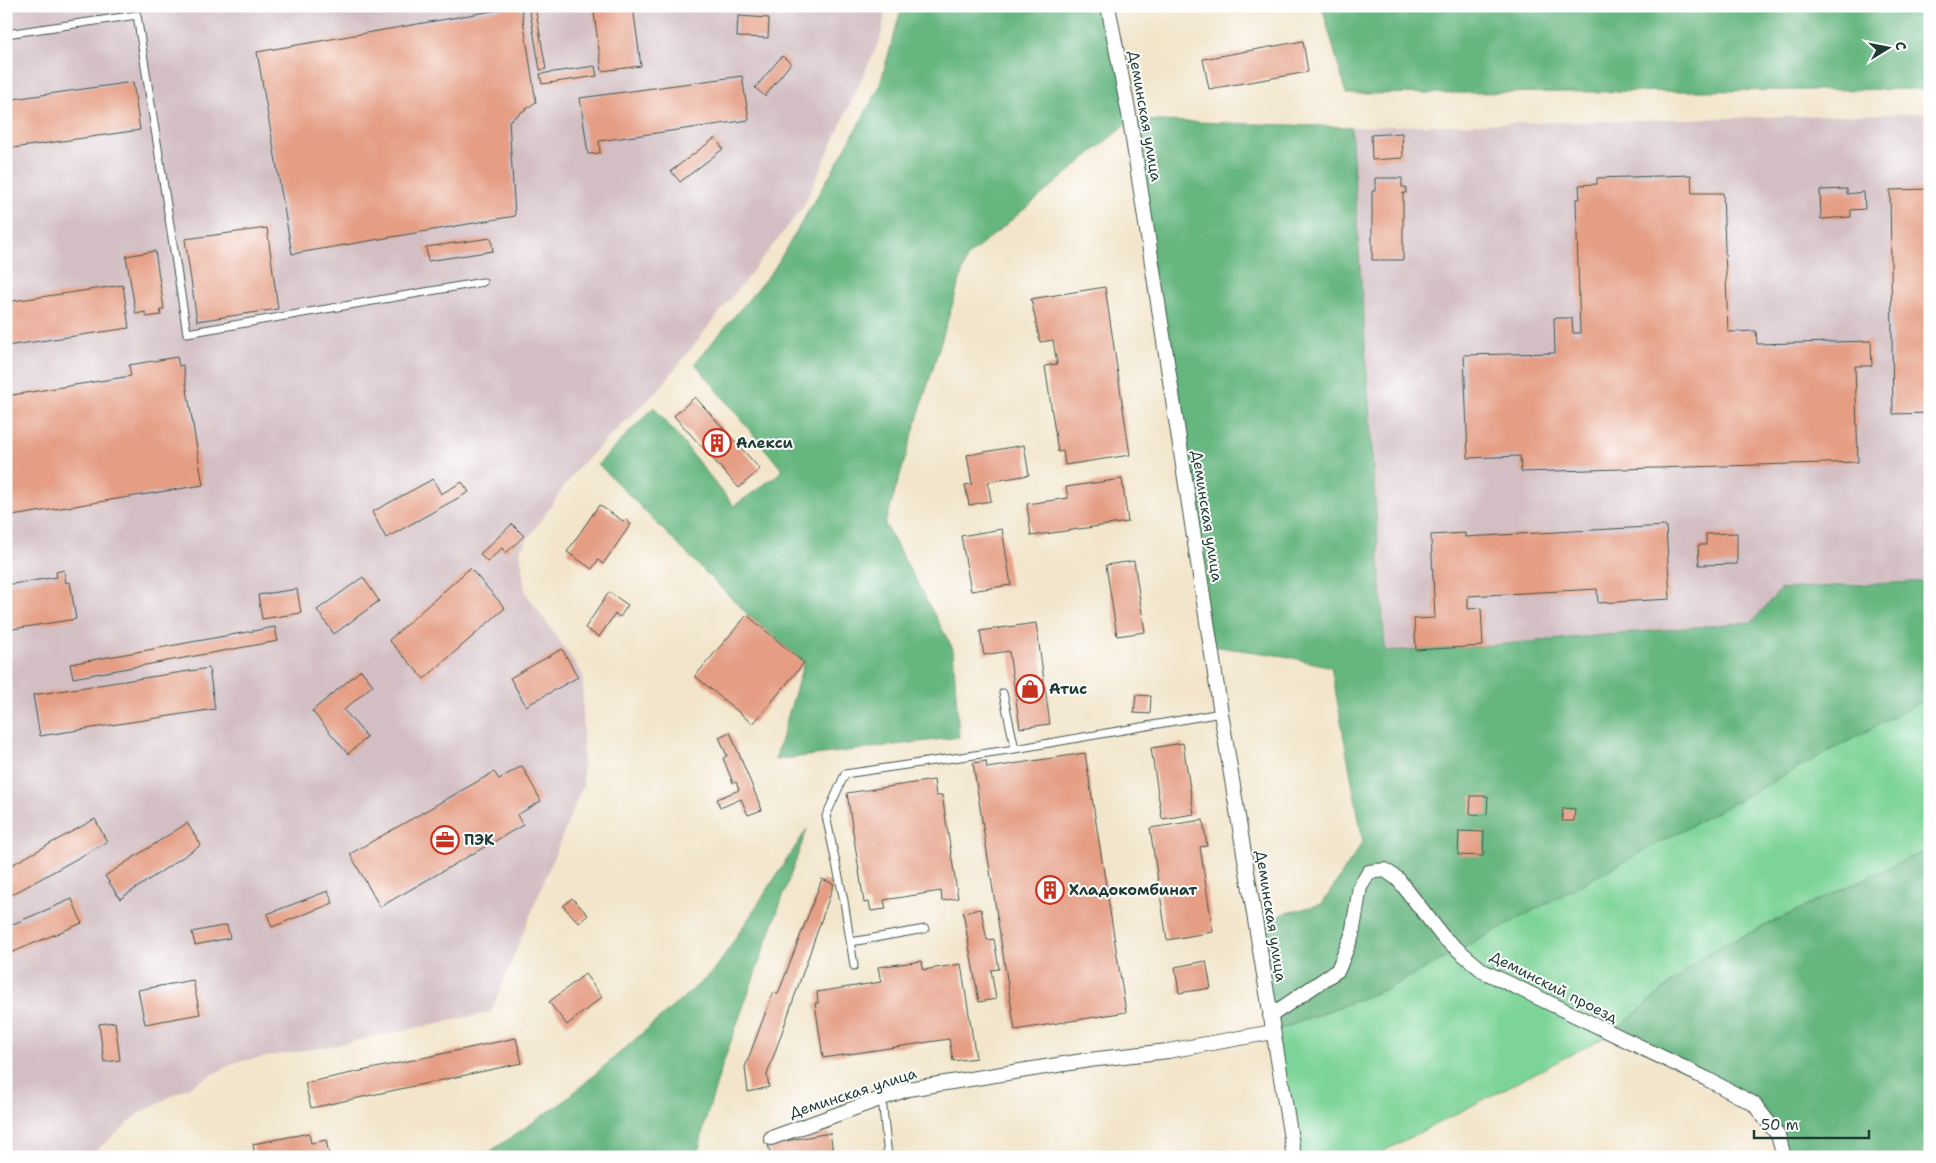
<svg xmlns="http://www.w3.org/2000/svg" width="1936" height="1163" font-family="'Shantell Sans',sans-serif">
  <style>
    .industrial { fill: #d2bec3 }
    .green { fill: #7dd498; stroke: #4e8866 }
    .forest { fill: #66b680; stroke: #427a5a }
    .building { fill: #e59e84 }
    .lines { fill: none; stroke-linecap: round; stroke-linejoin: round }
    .lane-casing { stroke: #3f564b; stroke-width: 9 }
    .street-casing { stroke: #3f564b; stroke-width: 16 }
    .lane { stroke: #fff; stroke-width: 7 }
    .street { stroke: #fff; stroke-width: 14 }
    .labels { text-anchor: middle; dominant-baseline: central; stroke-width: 4; stroke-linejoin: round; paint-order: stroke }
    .street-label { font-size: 15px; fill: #1f3d34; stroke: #fff }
    .poi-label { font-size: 15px; font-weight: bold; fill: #1f3d34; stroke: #fff; text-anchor: start }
  </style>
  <rect width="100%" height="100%" fill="#fff"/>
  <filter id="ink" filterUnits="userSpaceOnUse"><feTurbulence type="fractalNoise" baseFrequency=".02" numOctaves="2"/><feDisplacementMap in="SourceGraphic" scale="10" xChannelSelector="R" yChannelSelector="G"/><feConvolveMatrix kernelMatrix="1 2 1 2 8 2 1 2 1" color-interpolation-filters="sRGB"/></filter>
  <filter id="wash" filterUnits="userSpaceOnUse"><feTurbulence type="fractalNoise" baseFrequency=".0096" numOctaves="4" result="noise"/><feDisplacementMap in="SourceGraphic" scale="20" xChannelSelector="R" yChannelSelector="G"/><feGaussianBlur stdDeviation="1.12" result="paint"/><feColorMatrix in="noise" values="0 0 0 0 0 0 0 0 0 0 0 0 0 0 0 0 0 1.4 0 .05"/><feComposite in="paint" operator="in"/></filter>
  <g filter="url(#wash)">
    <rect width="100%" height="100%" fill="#f2e5cb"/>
    <path class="industrial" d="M6 6H886L881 37 803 207 660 388 579 466 520 550 525 592 583 675V785L491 1012 331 1046 236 1062 141 1112 89 1157H6Z
      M1930 113V581L1781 589 1752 622 1483 646 1385 652 1351 127Z"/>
    <path class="green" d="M1930 697V848L1707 953 1611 1034 1372 1157H1294L1273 1032 1389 988Z"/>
    <path class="forest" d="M902 6H1108L1131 120 1351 127 1385 651 1483 646 1752 622 1781 589 1930 581V697L1389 988 1273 1032 1255 921 1322 904 1363 842 1331 667 1284 656 1211 646 1130 121 967 257 885 524 953 649 959 737 775 760 804 662 747 614 598 464 654 407 734 506 783 471 695 363 774 269 837 163 879 88Z
      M1322 6H1930V89L1346 94Z
      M807 829 722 1066 704 1125 698 1157H482L563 1102 714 971Z
      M1930 848V1157H1784L1754 1104 1611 1034 1707 953Z"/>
    <g id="blocks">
      <path class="building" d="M521 6 536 102 509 121 515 216 292 254 257 52Z
        M535 6 546 69 540 70 529 7Z
        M593 6H633L641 66 602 71Z
        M738 16 769 18 768 38 737 37Z
        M1303 41 1308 72 1209 89 1203 59Z
        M782 56 791 63 765 96 755 88Z
        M595 66 597 76 542 84 540 74Z
        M742 76 749 120 599 141 600 153 588 154 580 98Z
        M133 82 140 130 6 149V100Z
        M1402 133 1403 158 1372 160 1371 135Z
        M715 138 723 149 680 182 671 171Z
        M1691 175 1692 193H1723L1728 332 1756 331 1757 344 1871 341 1872 366H1855L1858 462 1521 472 1520 456 1468 458 1464 355 1555 353 1554 318H1572L1573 333H1580L1576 199H1580L1579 185 1597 184V178Z
        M1375 178H1402V187H1406V193H1403V260H1372V191H1375Z
        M1847 189V194L1864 192 1865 209 1851 210V217L1821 219 1820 190Z
        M1930 189V413L1893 414 1890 190Z
        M267 228 278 309 197 321 185 239Z
        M491 238 493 251 428 261 426 247Z
        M155 251 164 309 160 310 161 315 146 317 145 312 136 314 126 256Z
        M123 285 129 328 6 346V302Z
        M1105 287 1130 455 1065 465 1063 451 1058 452 1045 366 1057 364 1053 340 1040 342 1031 299Z
        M177 357 179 366 183 365 203 485 6 517V396L131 376 129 365Z
        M695 397 760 469 739 488 674 416Z
        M1024 445 1029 475 988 482 991 501 969 505 965 485 972 484 967 455Z
        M433 479 441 494 462 482 469 492 386 538 372 512Z
        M1122 479 1128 522 1031 536 1027 504 1068 498 1066 487Z
        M599 505 623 521 625 519 631 524 603 564 598 560 592 569 567 552Z
        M512 524 524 536 506 553 502 548 487 562 480 554Z
        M1666 526 1670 599 1598 603 1597 589 1468 596V609L1481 608 1483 646 1416 650 1414 619 1435 618 1431 535 1465 533V537Z
        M1002 529 1011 585 971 591 961 536Z
        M1737 533V564L1699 565 1698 545H1706V534Z
        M1134 561 1145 632 1117 636 1106 565Z
        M470 568 505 608 424 679 389 640Z
        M64 570 66 583 70 582 76 619 6 630V585L57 577 56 572Z
        M363 577 379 601 334 634 317 610Z
        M297 589 301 613 262 619 258 595Z
        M609 592 628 605 620 617 615 614 599 637 585 628Z
        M747 615 804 663 753 724 695 676Z
        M1036 623 1050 724 1020 728 1009 651 984 655 980 631Z
        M275 627 278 641 73 678 70 664Z
        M562 649 578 677 526 706 510 678Z
        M209 668 215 709 40 736 33 695Z
        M361 670 373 685 344 710 367 737 348 754 312 711Z
        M1136 695 1151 696 1150 714 1134 713Z
        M730 732 762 810 748 815 741 799 720 808 717 799 739 790 736 782 733 783 723 758 727 756 719 737Z
        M1183 743 1194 814 1162 819 1151 748Z
        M1085 753 1126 1012 1015 1030 973 763 986 761 987 768Z
        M522 766 541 801 517 815 523 825 380 907 350 854 494 772 499 779Z
        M934 780 936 796 942 795 958 898 942 901 941 891 884 900 886 909 871 911 869 902 864 903 847 793Z
        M1471 796H1488L1487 815 1470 814Z
        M1563 808 1575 809 1574 821H1562Z
        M95 819 107 842 6 898V868Z
        M1203 820 1207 846 1200 847 1213 932 1167 940 1150 828Z
        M187 823 201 845 120 899 105 876Z
        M1459 831 1484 832 1483 856 1458 855Z
        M822 879 834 884 767 1075 769 1087 748 1092 745 1067 773 993 778 994Z
        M328 891 333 903 272 927 267 914Z
        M572 898 588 915 579 923 563 906Z
        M72 899 82 923 6 955V927Z
        M981 909 987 940 994 939 999 969 991 970 996 999 979 1002 963 912Z
        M227 925 230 938 195 945 192 932Z
        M922 961 923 970 961 964 976 1058 953 1061 949 1039 823 1058 815 1003H818L817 992 881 982 878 967Z
        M1206 961 1211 988 1179 993 1175 967Z
        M585 974 602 997 567 1025 549 1002Z
        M193 980 200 1014 145 1024 138 990Z
        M115 1022 120 1060 104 1062 99 1024Z
        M516 1038 522 1063 311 1108 305 1083Z
        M309 1133 311 1143 326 1140 329 1154 316 1157H255L253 1144Z
        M830 1133 834 1157H771L768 1144Z"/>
    </g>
  </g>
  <g filter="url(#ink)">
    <use href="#blocks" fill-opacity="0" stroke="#3f564b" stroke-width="1"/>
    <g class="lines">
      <defs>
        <path id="lane" d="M6 34 137 15 187 333 483 282
          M1003 693 1015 749 1221 713
          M851 942 925 929
          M854 966 844 901 826 816 845 774 1015 749
          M882 1098 888 1157"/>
        <path id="street" d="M1108 6 1130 120 1221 713 1294 1157
          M1270 1016 1338 970 1352 935 1360 887 1369 872 1385 870 1398 879 1443 937 1483 971 1707 1079 1754 1104 1778 1135 1784 1157
          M771 1138 908 1089 1089 1060 1168 1051 1273 1032"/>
      </defs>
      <use href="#lane" class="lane-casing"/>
      <use href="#street" class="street-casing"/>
      <use href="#lane" class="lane"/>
      <use href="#street" class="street"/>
    </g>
  </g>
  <defs>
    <symbol id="building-ring" viewBox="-11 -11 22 22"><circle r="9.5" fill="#fff" stroke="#c8321e" stroke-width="1.5"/><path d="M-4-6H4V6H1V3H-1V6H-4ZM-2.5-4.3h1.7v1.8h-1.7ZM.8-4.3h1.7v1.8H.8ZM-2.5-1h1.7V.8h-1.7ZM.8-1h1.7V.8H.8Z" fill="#c8321e"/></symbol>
    <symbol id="shop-ring" viewBox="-11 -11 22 22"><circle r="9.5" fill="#fff" stroke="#c8321e" stroke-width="1.5"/><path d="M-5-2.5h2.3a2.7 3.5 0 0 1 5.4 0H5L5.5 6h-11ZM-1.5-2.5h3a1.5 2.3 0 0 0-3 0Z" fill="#c8321e"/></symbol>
    <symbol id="office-ring" viewBox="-11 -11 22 22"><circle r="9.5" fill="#fff" stroke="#c8321e" stroke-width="1.5"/><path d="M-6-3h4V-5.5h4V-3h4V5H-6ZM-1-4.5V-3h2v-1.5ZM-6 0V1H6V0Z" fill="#c8321e"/></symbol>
  </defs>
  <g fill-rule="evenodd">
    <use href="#building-ring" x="701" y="427" width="32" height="32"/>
    <use href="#shop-ring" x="1014" y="673" width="32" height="32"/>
    <use href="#office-ring" x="429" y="824" width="32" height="32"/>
    <use href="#building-ring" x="1034" y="874" width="32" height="32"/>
  </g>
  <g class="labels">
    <g class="street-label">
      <text transform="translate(1145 116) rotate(80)">Деминская улица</text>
      <text transform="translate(1207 516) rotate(81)">Деминская улица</text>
      <text transform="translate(1271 916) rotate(81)">Деминская улица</text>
      <text transform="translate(1554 987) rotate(27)">Деминский проезд</text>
      <text transform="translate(853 1093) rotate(-18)">Деминская улица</text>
    </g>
    <g class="poi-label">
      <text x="736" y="443">Алекси</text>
      <text x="1049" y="689">Атис</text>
      <text x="464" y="840">ПЭК</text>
      <text x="1069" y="890">Хладокомбинат</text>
    </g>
  </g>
  <rect width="1936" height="1163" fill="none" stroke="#fff" stroke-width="25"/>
  <g transform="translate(1888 48) rotate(80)" stroke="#ffffff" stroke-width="4" paint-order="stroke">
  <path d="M0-4L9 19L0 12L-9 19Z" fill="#1f3d34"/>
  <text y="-8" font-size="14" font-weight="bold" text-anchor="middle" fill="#1f3d34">С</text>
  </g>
  <path d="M1754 1130v8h115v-8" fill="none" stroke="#1f3d34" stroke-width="2.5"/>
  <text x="1761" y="1130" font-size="15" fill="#1f3d34" stroke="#ffffff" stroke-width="4" paint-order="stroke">50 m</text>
</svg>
